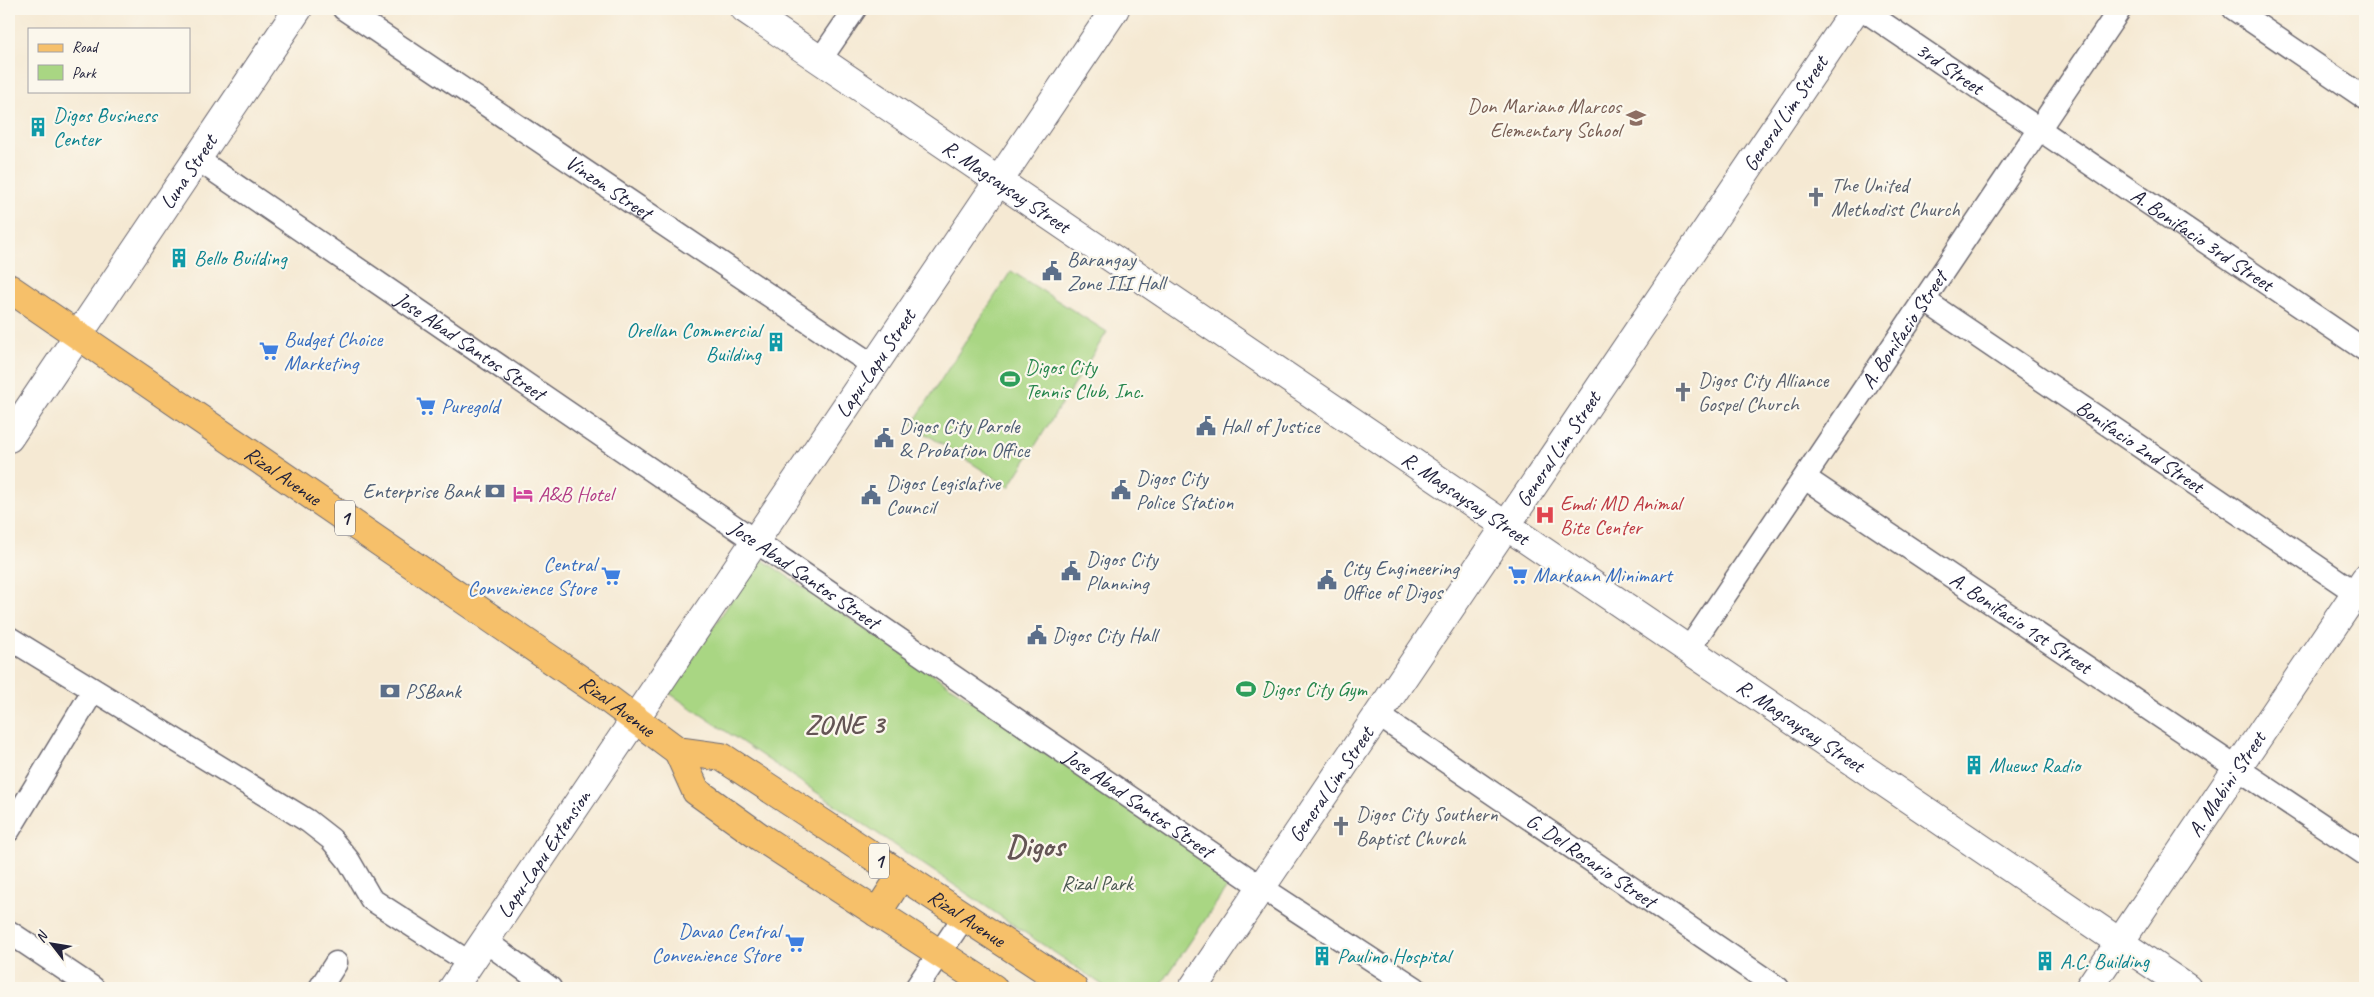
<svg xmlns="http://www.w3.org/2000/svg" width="2374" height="997" font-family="Caveat,sans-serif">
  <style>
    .green { fill: #a9d683; stroke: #667c5f }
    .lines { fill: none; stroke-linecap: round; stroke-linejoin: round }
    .minor-casing { stroke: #6c6870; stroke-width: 25 }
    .tertiary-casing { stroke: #6c6870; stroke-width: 30 }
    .primary-casing { stroke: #6c6870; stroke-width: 30 }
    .minor { stroke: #fff; stroke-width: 22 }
    .tertiary { stroke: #fff; stroke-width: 28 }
    .primary { stroke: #f6c06b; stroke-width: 28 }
    .labels { text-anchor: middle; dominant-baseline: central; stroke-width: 4.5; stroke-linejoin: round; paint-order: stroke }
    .shield { fill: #fbf7ec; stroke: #636270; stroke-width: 1 }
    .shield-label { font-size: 20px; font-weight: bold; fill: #22223b }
    .street-label { font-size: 21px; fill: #22223b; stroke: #fbf7ec }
    .education-label { font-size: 21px; fill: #785e54; stroke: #fbf7ec; text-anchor: end }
    .culture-label { font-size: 21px; fill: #0d838f; stroke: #fbf7ec; text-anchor: start }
    .worship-label { font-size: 21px; fill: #5b616d; stroke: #fbf7ec; text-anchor: start }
    .service-label { font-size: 21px; fill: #4e5e75; stroke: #fbf7ec; text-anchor: start }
    .shop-label { font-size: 21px; fill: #366cbe; stroke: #fbf7ec; text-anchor: start }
    .leisure-label { font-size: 21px; fill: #27864d; stroke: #fbf7ec; text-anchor: start }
    .hotel-label { font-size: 21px; fill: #b23c85; stroke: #fbf7ec; text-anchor: start }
    .health-label { font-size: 21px; fill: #be3a42; stroke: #fbf7ec; text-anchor: start }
    .park-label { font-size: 21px; fill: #4a5851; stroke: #fbf7ec }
    .district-label { font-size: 26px; font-weight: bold; letter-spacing: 1px; fill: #645555; stroke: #fbf7ec }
    .town-label { font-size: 31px; font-weight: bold; fill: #645555; stroke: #fbf7ec }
  </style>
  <rect width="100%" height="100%" fill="#fbf7ec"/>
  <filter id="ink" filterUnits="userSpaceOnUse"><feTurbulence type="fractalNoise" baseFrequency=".02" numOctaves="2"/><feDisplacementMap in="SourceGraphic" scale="10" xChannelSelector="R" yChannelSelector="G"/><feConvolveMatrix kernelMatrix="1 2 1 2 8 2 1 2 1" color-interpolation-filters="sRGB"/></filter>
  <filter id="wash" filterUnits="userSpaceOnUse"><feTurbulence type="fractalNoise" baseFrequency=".0096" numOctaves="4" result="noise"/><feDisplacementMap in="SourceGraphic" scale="20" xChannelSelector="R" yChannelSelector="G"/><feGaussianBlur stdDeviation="1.12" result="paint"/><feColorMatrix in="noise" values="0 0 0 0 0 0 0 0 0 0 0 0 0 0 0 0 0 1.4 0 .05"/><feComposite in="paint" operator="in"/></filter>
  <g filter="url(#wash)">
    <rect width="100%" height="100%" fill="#f5e9d3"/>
    <path class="green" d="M1011 271 1107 332 1009 487 912 425Z
      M760 558 1234 877 1159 988H1107L669 693Z"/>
  </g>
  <g filter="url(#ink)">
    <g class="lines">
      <defs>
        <g id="minor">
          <path id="s1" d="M344 9 874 366"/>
          <path id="s2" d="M1862 9 2365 350"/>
          <path d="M2234 9 2365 98"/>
          <path d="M820 60 855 9"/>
          <path id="s3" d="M197 159 1261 887 1415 988"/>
          <path id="s4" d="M1924 300 2365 599"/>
          <path id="s5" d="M1805 478 2365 854"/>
          <path d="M9 638 308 821 331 839 349 861 371 899 470 963"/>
          <path id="s6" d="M1688 650 2120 9"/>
          <path id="s7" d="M1378 715 1778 988"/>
          <path d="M9 830 93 691"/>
          <path d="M9 932 93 988"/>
          <path d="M485 941 550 988"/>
          <path d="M320 988 336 963"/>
          <path d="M916 988 964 917"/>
        </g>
        <g id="tertiary">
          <path id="s8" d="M745 9 2187 988"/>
          <path id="s9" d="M9 438 298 9"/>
          <path id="s10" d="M453 988 1115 9"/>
          <path id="s11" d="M1193 988 1856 9"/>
          <path id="s12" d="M2089 988 2365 579"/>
        </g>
        <g id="primary">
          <path id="s13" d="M9 288 600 693 678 751 722 757 1073 988"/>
          <path d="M678 751 696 791 760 837 993 988"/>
          <path d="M877 913 901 876"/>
        </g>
      </defs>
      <use href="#minor" class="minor-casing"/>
      <use href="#tertiary" class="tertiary-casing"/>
      <use href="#primary" class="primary-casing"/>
      <use href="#minor" class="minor"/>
      <use href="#tertiary" class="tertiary"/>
      <use href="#primary" class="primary"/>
    </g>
  </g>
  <defs>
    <symbol id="school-bare" viewBox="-9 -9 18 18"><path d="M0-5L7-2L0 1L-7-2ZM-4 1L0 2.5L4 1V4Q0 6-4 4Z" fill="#8d6e63" stroke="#fbf7ec" stroke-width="2.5" paint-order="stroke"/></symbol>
    <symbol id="building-bare" viewBox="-9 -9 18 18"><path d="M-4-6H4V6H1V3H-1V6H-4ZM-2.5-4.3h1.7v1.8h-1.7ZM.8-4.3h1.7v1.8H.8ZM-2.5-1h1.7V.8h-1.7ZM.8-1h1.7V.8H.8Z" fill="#0f9aa8" stroke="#fbf7ec" stroke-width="2.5" paint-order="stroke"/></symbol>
    <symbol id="church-bare" viewBox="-9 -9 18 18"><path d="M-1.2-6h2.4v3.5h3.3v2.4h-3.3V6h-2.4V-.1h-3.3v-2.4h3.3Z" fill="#6b7280" stroke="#fbf7ec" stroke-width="2.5" paint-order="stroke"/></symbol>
    <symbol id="civic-bare" viewBox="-9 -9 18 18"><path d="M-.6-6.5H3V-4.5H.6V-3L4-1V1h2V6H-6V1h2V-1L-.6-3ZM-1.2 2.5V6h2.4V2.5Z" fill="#5c6f8a" stroke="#fbf7ec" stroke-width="2.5" paint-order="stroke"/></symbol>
    <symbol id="supermarket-bare" viewBox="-9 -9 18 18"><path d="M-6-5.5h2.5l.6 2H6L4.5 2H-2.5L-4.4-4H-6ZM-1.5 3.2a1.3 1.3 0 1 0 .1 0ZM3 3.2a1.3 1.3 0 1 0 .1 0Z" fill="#3f7fe0" stroke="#fbf7ec" stroke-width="2.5" paint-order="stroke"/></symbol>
    <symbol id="stadium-bare" viewBox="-9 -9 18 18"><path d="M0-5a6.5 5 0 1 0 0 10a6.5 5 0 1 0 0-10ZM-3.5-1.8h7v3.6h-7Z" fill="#2e9e5b" stroke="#fbf7ec" stroke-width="2.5" paint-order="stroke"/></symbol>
    <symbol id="bank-bare" viewBox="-9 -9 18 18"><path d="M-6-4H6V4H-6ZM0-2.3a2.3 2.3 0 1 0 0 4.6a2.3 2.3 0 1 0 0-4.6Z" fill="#5c6f8a" stroke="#fbf7ec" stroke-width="2.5" paint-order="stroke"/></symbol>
    <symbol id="hotel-bare" viewBox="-9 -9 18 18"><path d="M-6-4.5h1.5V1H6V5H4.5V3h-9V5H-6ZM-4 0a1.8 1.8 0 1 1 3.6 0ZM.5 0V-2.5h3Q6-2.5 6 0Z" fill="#d1479c" stroke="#fbf7ec" stroke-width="2.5" paint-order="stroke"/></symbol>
    <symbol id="hospital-bare" viewBox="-9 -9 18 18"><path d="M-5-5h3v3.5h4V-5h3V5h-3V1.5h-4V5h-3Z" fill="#e0444e" stroke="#fbf7ec" stroke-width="2.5" paint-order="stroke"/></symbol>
  </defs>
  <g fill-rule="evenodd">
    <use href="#school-bare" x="1622" y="104" width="28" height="28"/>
    <use href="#building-bare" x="24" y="113" width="28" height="28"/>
    <use href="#church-bare" x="1802" y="183" width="28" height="28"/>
    <use href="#building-bare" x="165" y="244" width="28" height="28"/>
    <use href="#civic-bare" x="1038" y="257" width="28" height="28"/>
    <use href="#building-bare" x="762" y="328" width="28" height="28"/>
    <use href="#supermarket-bare" x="255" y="337" width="28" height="28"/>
    <use href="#stadium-bare" x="996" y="365" width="28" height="28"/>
    <use href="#church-bare" x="1669" y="378" width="28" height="28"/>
    <use href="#supermarket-bare" x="412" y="392" width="28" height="28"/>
    <use href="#civic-bare" x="1192" y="412" width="28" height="28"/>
    <use href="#civic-bare" x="870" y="424" width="28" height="28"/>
    <use href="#civic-bare" x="1107" y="476" width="28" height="28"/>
    <use href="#bank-bare" x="481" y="477" width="28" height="28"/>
    <use href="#hotel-bare" x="509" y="480" width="28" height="28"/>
    <use href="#civic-bare" x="857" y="481" width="28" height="28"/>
    <use href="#hospital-bare" x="1531" y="501" width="28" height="28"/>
    <use href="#civic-bare" x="1057" y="557" width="28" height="28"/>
    <use href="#supermarket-bare" x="1504" y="561" width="28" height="28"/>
    <use href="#supermarket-bare" x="597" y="562" width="28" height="28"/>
    <use href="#civic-bare" x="1313" y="566" width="28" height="28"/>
    <use href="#civic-bare" x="1023" y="621" width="28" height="28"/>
    <use href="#stadium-bare" x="1232" y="675" width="28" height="28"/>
    <use href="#bank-bare" x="376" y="677" width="28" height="28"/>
    <use href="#building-bare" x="1960" y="751" width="28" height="28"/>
    <use href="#church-bare" x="1327" y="812" width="28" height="28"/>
    <use href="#supermarket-bare" x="781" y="929" width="28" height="28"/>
    <use href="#building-bare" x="1308" y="942" width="28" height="28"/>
    <use href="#building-bare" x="2031" y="947" width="28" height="28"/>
  </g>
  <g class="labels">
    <g class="shield">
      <rect x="335" y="500.5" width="20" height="35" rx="4"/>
      <rect x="869" y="843.5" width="20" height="35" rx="4"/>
    </g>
    <g class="shield-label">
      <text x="345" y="518">1</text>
      <text x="879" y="861">1</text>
    </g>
    <g class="street-label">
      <text stroke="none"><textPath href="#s2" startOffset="106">3rd Street</textPath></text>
      <text stroke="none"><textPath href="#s11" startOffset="1056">General Lim Street</textPath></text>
      <text stroke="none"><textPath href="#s9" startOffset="321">Luna Street</textPath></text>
      <text stroke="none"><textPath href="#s1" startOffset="319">Vinzon Street</textPath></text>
      <text stroke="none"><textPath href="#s8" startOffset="316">R. Magsaysay Street</textPath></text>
      <text stroke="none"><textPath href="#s2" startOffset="411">A. Bonifacio 3rd Street</textPath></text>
      <text stroke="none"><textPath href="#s6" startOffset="386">A. Bonifacio Street</textPath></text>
      <text stroke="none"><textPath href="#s3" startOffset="331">Jose Abad Santos Street</textPath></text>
      <text stroke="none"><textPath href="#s10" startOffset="754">Lapu-Lapu Street</textPath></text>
      <text stroke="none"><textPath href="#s4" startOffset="261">Bonifacio 2nd Street</textPath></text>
      <text stroke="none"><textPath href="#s11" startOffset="651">General Lim Street</textPath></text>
      <text stroke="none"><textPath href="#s13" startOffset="332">Rizal Avenue</textPath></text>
      <text stroke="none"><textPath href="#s8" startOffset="871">R. Magsaysay Street</textPath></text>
      <text stroke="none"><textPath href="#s3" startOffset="736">Jose Abad Santos Street</textPath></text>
      <text stroke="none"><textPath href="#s5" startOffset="260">A. Bonifacio 1st Street</textPath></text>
      <text stroke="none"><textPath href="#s13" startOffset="738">Rizal Avenue</textPath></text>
      <text stroke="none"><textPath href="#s8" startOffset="1276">R. Magsaysay Street</textPath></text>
      <text stroke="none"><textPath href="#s11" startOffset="246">General Lim Street</textPath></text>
      <text stroke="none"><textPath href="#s12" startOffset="246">A. Mabini Street</textPath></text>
      <text stroke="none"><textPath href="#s3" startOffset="1141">Jose Abad Santos Street</textPath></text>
      <text stroke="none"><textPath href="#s10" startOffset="162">Lapu-Lapu Extension</textPath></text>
      <text stroke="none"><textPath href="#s7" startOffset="258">G. Del Rosario Street</textPath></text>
      <text stroke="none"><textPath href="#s13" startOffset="1151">Rizal Avenue</textPath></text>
    </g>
    <g class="education-label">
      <text x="1621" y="106">Don Mariano Marcos<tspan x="1621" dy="24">Elementary School</tspan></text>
    </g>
    <g class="culture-label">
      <text x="53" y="115">Digos Business<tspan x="53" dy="24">Center</tspan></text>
      <text x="194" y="258">Bello Building</text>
      <text x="761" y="330" text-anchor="end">Orellan Commercial<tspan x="761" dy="24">Building</tspan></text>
      <text x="1989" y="765">Muews Radio</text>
      <text x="1337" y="956">Paulino Hospital</text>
      <text x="2060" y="961">A.C. Building</text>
    </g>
    <g class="worship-label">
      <text x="1831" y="185">The United<tspan x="1831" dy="24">Methodist Church</tspan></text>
      <text x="1698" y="380">Digos City Alliance<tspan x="1698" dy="24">Gospel Church</tspan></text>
      <text x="1356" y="814">Digos City Southern<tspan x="1356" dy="24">Baptist Church</tspan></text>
    </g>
    <g class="service-label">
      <text x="1067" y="259">Barangay<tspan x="1067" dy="24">Zone III Hall</tspan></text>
      <text x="899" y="426">Digos City Parole<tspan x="899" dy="24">&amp; Probation Office</tspan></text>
      <text x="1221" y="426">Hall of Justice</text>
      <text x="1136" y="478">Digos City<tspan x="1136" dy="24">Police Station</tspan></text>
      <text x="886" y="483">Digos Legislative<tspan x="886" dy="24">Council</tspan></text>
      <text x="480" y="491" text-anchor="end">Enterprise Bank</text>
      <text x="1086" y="559">Digos City<tspan x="1086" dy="24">Planning</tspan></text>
      <text x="1342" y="568">City Engineering<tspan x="1342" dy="24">Office of Digos</tspan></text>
      <text x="1052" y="635">Digos City Hall</text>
      <text x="405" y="691">PSBank</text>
    </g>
    <g class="shop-label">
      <text x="284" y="339">Budget Choice<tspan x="284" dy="24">Marketing</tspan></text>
      <text x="441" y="406">Puregold</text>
      <text x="596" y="564" text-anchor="end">Central<tspan x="596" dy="24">Convenience Store</tspan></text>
      <text x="1533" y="575">Markann Minimart</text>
      <text x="780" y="931" text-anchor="end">Davao Central<tspan x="780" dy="24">Convenience Store</tspan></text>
    </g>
    <g class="leisure-label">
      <text x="1025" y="367">Digos City<tspan x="1025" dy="24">Tennis Club, Inc.</tspan></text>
      <text x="1261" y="689">Digos City Gym</text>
    </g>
    <g class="hotel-label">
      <text x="538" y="494">A&amp;B Hotel</text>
    </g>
    <g class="health-label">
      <text x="1560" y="503">Emdi MD Animal<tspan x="1560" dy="24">Bite Center</tspan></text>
    </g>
    <g class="park-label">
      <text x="1097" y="883">Rizal Park</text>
    </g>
    <g class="district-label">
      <text x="845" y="724">ZONE 3</text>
    </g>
    <g class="town-label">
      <text x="1035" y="845">Digos</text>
    </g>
  </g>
  <rect width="2374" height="997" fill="none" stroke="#fbf7ec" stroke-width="30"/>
  <rect x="28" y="28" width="162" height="65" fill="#fbf7ec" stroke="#a4a2a5"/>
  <rect x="38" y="44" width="25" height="8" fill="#f6c06b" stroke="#a4a2a5"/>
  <text x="72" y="52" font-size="15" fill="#22223b">Road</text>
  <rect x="38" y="65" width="25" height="15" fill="#a9d683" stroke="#a4a2a5"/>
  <text x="72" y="78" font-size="15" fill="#22223b">Park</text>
  <g transform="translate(52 944) rotate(301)" stroke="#fbf7ec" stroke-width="4" paint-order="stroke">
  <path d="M0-4L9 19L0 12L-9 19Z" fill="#22223b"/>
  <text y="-8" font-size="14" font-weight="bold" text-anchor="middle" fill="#22223b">N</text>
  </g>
</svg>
